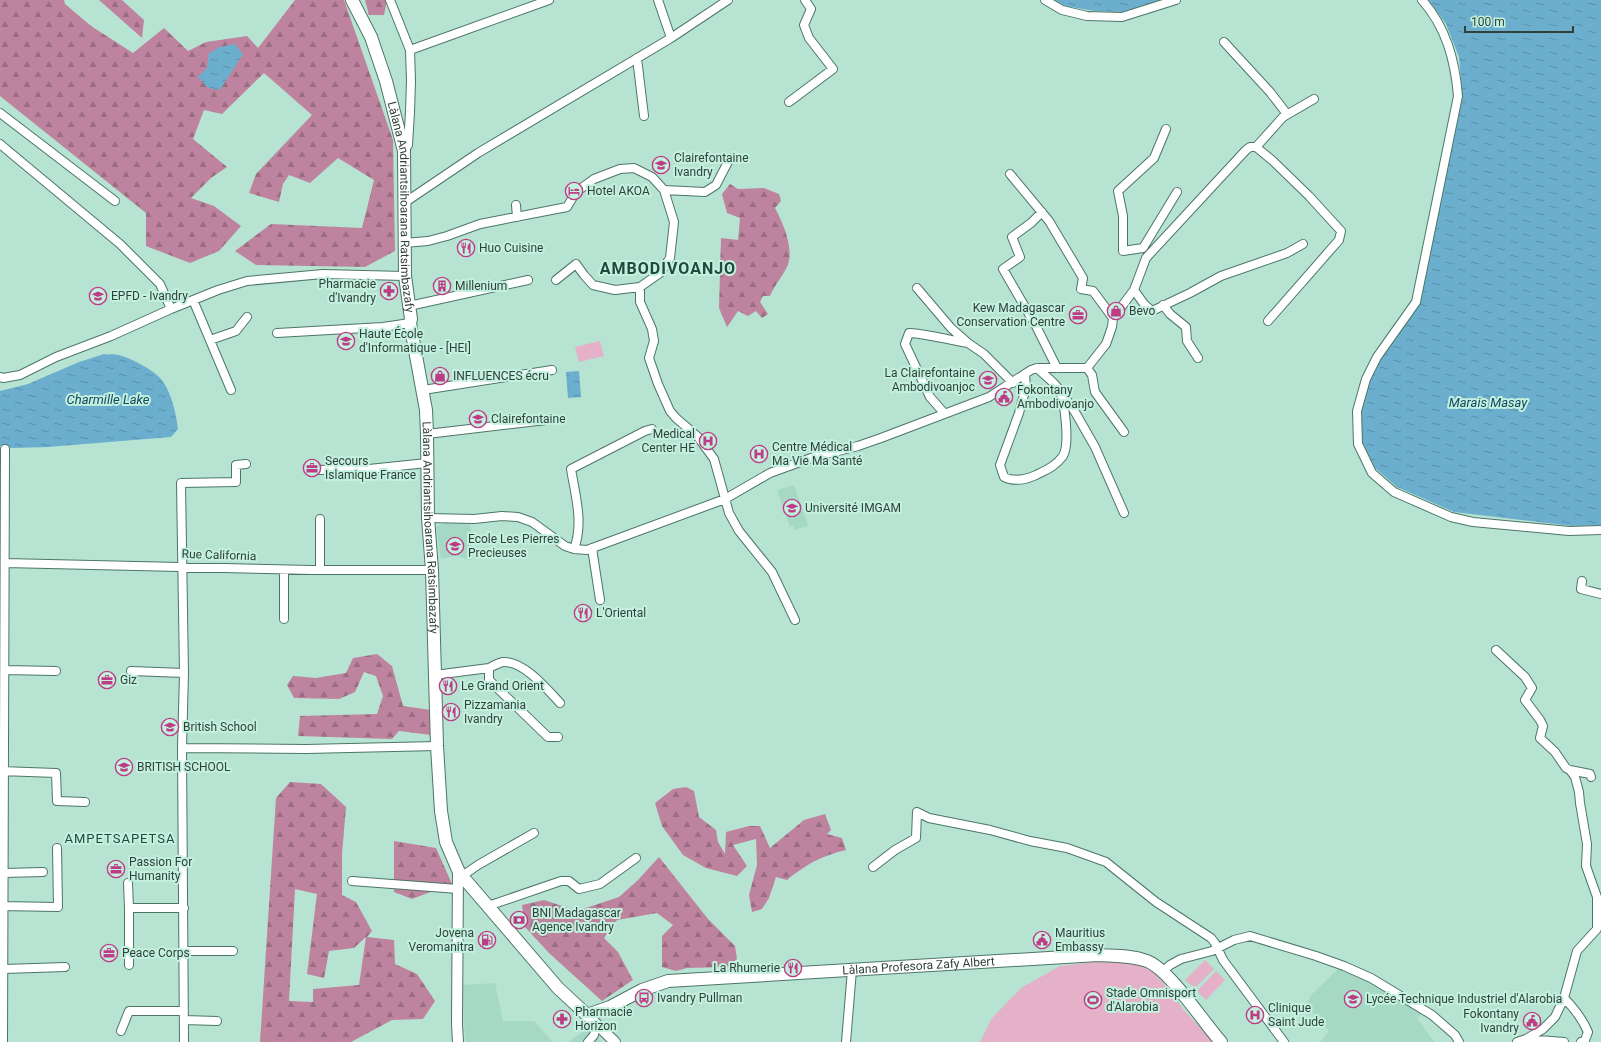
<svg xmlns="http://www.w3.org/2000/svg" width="1601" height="1042" font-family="Roboto,sans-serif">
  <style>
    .built { fill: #a5d9c6 }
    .forest { fill: url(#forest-firs); fill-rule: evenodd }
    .garden { fill: #e4b1c8 }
    .water { fill: url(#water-ripples) }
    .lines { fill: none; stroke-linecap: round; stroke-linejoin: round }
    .minor-casing { stroke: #4d7667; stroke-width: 10 }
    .tertiary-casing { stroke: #4d7667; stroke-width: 12 }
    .secondary-casing { stroke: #4d7667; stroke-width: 14 }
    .minor { stroke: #fff; stroke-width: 8 }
    .tertiary { stroke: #fff; stroke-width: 10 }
    .secondary { stroke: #fff; stroke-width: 12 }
    .labels { text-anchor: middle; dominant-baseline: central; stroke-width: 4; stroke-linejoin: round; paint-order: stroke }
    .poi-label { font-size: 12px; fill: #2f413a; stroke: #c4f0df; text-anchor: start }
    .street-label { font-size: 12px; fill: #2f413a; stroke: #c4f0df }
    .water-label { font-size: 13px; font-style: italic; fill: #12495f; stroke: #c4f0df }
    .neighbourhood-label { font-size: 13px; letter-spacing: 1px; fill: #21493c; stroke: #c4f0df }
    .district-label { font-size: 16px; font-weight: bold; letter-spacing: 1px; fill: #21493c; stroke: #c4f0df }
  </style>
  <defs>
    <pattern id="forest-firs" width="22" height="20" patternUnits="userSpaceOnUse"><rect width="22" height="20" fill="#be839e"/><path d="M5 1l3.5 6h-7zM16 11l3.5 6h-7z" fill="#9b6d82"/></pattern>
    <pattern id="water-ripples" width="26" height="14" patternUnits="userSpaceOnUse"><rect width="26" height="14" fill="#6caece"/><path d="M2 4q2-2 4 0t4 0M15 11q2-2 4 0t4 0" fill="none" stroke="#598fa8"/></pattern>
  </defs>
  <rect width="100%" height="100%" fill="#b7e3d2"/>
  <path class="built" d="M794 485 808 526 794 530 793 526 790 527 777 490Z
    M469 521 471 528 472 560 456 556 441 559 436 527 447 522Z
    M1339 968 1348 970 1371 983 1422 1014 1417 1018 1434 1042H1320L1329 1031 1306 1005 1312 994Z
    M495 983 503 1021H534L553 1042H466L464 1026 463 985Z
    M587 1029 602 1042H568Z"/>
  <path class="forest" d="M0 0H64L65 4 91 26 133 53 164 28 188 51 206 42 247 36 258 48 295 0H344L393 140 395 251 365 267 256 265 235 251 271 224 362 228 374 180 338 158 310 183 289 175 283 184 279 202 249 193 256 174 312 115 264 73 222 114 204 110 193 139 227 167 211 178 191 198 214 206 241 226 219 251 190 263 146 246V213L0 96Z
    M99 0H122L144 20 142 38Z
    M365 0H387L384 15H369Z
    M730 184 738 189 764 188 779 194 781 201 775 208C783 223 795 250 787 267 782 277 774 286 770 296H763L760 302 768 314 762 318 756 311 748 316 738 311 727 327 719 308 721 238 738 240 740 218 727 213 722 194Z
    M377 654 392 666 403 706 431 710V735L399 731 392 739 298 736 300 716 377 714 383 696 376 676 364 672 355 692 339 699 294 698 287 685 293 676 316 678 346 673 353 658Z
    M290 782 321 784 346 807 342 854V895L356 902 372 931 367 937 394 940 395 964 417 974 435 1001 423 1019 392 1020 351 1042H260L276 798ZM295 889 317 894 307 974 324 978 329 951 354 948 366 937 359 985 313 989V1002L289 1001Z
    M686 787 694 791 699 817 716 830 718 842 725 854 726 832 749 826H760L770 848 804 820 825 814 831 830 827 834 842 838 846 850C821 856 807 864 787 880L776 877 769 898 762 909 752 912 749 895 757 865 756 839 733 845 747 866 737 876 706 868 683 855 662 826 655 803 673 789Z
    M394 841 436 848 452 884 412 899 394 892Z
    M659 857 708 919 735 946 737 959 728 967 687 968 676 971 662 967V936L673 925 657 913 617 920 604 938 618 952 633 980 602 1001 549 953 525 927 522 905 544 900 577 911 619 897 638 880Z"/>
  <path class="garden" d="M600 341 604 356 579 362 575 347Z
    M1119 959 1146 965 1170 990 1183 1009 1213 1042H980L992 1018 1021 988 1060 966Z
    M1205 960 1214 969 1195 988 1185 980Z
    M1216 971 1225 980 1206 1000 1197 991Z"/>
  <path class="water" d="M1055 0H1164L1125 12 1095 11 1065 6Z
    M1429 0H1601V525L1572 526 1454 512 1397 487 1375 468 1361 439 1360 407 1370 375 1381 356 1394 340 1411 315 1462 91 1459 57 1446 24Z
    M235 44 243 54 220 90 208 88 198 77 207 68 209 53 220 47Z
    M104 354C109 355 114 354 119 355 130 358 152 369 160 378 171 390 176 413 178 429L171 437 48 447 12 448 0 446V391L28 384 79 362Z
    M579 371 581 397 568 398 566 372Z"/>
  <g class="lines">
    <defs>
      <path id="minor" d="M390 0 410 50 411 81 410 112 408 145 404 151
        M658 0 671 38
        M1045 0 1062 10 1087 16 1122 17 1176 0
        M1422 0C1446 27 1455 60 1458 96L1416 302 1377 357 1366 379 1357 411 1358 444 1372 473 1394 492 1451 517 1473 522 1569 531 1601 530
        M1224 42 1270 92 1287 114
        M410 50 549 0
        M637 58 644 116
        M789 102 833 69 809 38 804 25 811 9 805 0
        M0 113 115 201
        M1166 129 1154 158 1118 191 1123 216V251L1143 248 1177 192
        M0 144 120 244 160 284 171 309
        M1256 147 1273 161 1309 196 1341 231 1339 240 1268 321
        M1010 174 1049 221 1083 278 1081 289 1093 291 1113 318
        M664 190 705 192 716 185 730 158
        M404 203 478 153 671 38 728 0
        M516 205 517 217
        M1042 212 1031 223 1012 237 1020 257 1003 269 1036 326 1057 368
        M404 243 428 241 447 236 480 224 567 207 576 192 594 179 620 169 634 168 652 177 664 190 674 222 670 258 660 273 640 287 615 290 593 285 584 275 576 264 556 280
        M640 287V302L652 329 654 341 649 358 658 384 670 411 676 418 698 437 714 459 729 513 739 531 772 572 795 620
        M917 288 951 328 968 343 984 354 1013 383
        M1134 290 1144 304 1152 311 1190 293 1221 276 1287 253 1303 244
        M193 300 231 390
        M1163 305 1170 314 1186 327 1187 341 1198 358
        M409 306 528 280
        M277 333 383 327 410 323
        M210 340 236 331 247 317
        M1087 368 1092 375 1095 392 1124 432
        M1025 374 1026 387 1019 413 1000 465 1004 477C1014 482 1025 480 1036 475 1046 470 1056 466 1063 456 1070 444 1065 402 1059 390 1056 383 1043 374 1037 368
        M0 377 3 378 20 375 56 357 111 336 171 309 218 290 247 281 323 274 405 276
        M423 390 552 370
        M1062 393 1075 412 1095 447 1124 513
        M944 413 930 397 905 344 909 333C929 334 948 340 968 343
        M427 434 555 419
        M317 470 369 469 427 463
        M428 518 474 519 502 516 518 517 532 522 565 546 574 549 587 550 725 499 770 473 814 457 858 446 881 438 989 397 1031 370 1037 368H1087L1106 344 1112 327 1113 318 1134 290 1146 258 1246 150 1250 147H1256L1283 117 1314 99
        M320 519V570
        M592 548 600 600
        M574 549C584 523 575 494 571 469L645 431 652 429
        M5 563 312 570H432
        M284 570V619
        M1582 581 1581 589 1601 594
        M1496 650 1525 677 1532 688 1525 700 1540 720 1543 726 1540 738 1555 752 1566 768 1570 770 1575 777 1579 792 1580 803 1587 844 1586 866 1597 897V929L1577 951 1564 998 1555 1017 1543 1029 1526 1039
        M489 668C493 666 498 663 503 662 524 661 547 689 560 703
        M5 670 56 671
        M131 671 184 673
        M435 675 489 668V680L548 737H558
        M182 748 306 749 437 746
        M1570 770 1590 774 1591 777
        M1 771 56 773 57 801 85 802
        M873 867 895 850 916 838 917 812 929 818 990 830 1030 841 1067 848 1106 862 1156 902 1211 938 1215 943 1223 960 1284 1042
        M4 873 43 872
        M462 876 478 865 534 833
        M352 881 458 889
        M128 883 129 908
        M0 906 58 907 57 848
        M488 906 561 881H569L579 889 600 884 636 858
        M184 951H233
        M129 965V908H184
        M4 969 65 967
        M1162 972 1170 965 1181 959 1212 951 1234 940 1250 936 1316 956 1344 966 1371 978 1432 1015 1455 1035 1459 1042
        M1564 998C1575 1009 1582 1018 1588 1032L1585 1040 1581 1042
        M184 1020 217 1021
        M121 1031 129 1011H184
        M3 1042 5 449
        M184 1042 182 748 184 673 181 483 236 482V465L246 464
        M588 1042 594 1035 595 1030 590 1021
        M846 1042 852 970
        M1517 1042 1526 1039 1564 1042"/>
      <path id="tertiary" d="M458 870 457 1024 458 1042
        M587 1015 615 1042"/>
      <g id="secondary">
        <path id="s1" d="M352 0 371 37 386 81 404 151 405 276 411 319 410 323 426 410 427 434 428 518 432 570 437 746 441 811 446 842 458 870 462 876 558 988 587 1015 610 1007 642 990 668 981 1098 955C1114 956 1131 955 1147 961 1170 970 1203 1022 1221 1042"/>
      </g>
    </defs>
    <use href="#minor" class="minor-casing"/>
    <use href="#tertiary" class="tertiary-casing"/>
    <use href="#secondary" class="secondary-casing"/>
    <use href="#minor" class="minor"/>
    <use href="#tertiary" class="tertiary"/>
    <use href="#secondary" class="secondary"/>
  </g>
  <defs>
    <symbol id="school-ring" viewBox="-11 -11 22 22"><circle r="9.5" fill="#c4f0df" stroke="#be3c85" stroke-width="1.5"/><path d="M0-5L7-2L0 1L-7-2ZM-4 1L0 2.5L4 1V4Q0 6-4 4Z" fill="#be3c85"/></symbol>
    <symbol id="hotel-ring" viewBox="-11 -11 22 22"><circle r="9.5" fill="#c4f0df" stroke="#be3c85" stroke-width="1.5"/><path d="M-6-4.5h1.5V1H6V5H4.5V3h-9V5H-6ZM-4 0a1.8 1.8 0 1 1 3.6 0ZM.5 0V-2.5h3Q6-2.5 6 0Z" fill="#be3c85"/></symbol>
    <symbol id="restaurant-ring" viewBox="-11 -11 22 22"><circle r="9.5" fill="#c4f0df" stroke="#be3c85" stroke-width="1.5"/><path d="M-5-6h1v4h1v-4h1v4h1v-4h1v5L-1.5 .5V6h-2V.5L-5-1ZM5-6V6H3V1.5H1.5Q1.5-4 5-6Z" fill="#be3c85"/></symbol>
    <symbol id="building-ring" viewBox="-11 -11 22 22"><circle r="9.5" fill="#c4f0df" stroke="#be3c85" stroke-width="1.5"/><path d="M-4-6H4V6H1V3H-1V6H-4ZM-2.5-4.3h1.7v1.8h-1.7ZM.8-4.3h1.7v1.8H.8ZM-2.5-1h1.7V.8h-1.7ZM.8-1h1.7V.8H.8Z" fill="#be3c85"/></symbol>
    <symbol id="pharmacy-ring" viewBox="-11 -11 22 22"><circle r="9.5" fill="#c4f0df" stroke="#be3c85" stroke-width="1.5"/><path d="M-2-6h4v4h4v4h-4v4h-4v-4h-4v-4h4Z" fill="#be3c85"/></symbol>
    <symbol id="shop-ring" viewBox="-11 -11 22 22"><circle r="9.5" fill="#c4f0df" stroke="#be3c85" stroke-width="1.5"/><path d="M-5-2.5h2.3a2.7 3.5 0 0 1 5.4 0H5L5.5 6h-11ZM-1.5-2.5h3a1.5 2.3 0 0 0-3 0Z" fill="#be3c85"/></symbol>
    <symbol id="office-ring" viewBox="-11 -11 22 22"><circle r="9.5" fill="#c4f0df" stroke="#be3c85" stroke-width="1.5"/><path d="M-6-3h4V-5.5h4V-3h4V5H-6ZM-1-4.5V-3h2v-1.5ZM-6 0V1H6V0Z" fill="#be3c85"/></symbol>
    <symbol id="civic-ring" viewBox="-11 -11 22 22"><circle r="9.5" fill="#c4f0df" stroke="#be3c85" stroke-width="1.5"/><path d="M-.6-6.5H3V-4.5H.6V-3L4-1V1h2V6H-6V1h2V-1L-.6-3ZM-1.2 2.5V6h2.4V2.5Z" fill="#be3c85"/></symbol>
    <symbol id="hospital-ring" viewBox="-11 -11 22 22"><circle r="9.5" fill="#c4f0df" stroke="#be3c85" stroke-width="1.5"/><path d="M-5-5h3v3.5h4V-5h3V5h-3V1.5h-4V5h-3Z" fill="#be3c85"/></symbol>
    <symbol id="university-ring" viewBox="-11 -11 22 22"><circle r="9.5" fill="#c4f0df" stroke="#be3c85" stroke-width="1.5"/><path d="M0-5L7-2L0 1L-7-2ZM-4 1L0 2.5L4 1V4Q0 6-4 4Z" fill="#be3c85"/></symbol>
    <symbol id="bank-ring" viewBox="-11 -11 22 22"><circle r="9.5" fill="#c4f0df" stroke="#be3c85" stroke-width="1.5"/><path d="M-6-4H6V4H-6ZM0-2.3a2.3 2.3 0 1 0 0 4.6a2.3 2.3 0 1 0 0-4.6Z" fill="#be3c85"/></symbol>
    <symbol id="fuel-ring" viewBox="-11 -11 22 22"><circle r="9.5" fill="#c4f0df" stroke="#be3c85" stroke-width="1.5"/><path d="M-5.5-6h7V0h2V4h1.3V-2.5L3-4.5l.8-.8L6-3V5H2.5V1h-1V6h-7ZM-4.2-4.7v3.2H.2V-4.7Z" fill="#be3c85"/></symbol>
    <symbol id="bus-ring" viewBox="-11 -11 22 22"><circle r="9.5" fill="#c4f0df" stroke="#be3c85" stroke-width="1.5"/><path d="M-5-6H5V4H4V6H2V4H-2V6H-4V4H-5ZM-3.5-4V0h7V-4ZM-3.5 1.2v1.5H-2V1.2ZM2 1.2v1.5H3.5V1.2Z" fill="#be3c85"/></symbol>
    <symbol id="stadium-ring" viewBox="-11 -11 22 22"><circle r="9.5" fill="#c4f0df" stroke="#be3c85" stroke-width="1.5"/><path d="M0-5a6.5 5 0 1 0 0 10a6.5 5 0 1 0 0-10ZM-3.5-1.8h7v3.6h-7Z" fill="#be3c85"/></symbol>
  </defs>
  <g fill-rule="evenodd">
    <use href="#school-ring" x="651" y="155" width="20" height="20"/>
    <use href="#hotel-ring" x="564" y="181" width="20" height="20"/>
    <use href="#restaurant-ring" x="456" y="238" width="20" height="20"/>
    <use href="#building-ring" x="432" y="276" width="20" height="20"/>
    <use href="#pharmacy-ring" x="379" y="281" width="20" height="20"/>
    <use href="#school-ring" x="88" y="286" width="20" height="20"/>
    <use href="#shop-ring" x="1106" y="301" width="20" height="20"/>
    <use href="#office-ring" x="1068" y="305" width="20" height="20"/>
    <use href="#school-ring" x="336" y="331" width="20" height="20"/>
    <use href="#shop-ring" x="430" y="366" width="20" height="20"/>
    <use href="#school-ring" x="978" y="370" width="20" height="20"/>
    <use href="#civic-ring" x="994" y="387" width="20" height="20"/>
    <use href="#school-ring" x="468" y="409" width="20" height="20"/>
    <use href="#hospital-ring" x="698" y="431" width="20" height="20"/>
    <use href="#hospital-ring" x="749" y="444" width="20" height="20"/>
    <use href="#office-ring" x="302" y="458" width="20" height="20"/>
    <use href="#university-ring" x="782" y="498" width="20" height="20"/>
    <use href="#school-ring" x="445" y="536" width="20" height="20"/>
    <use href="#restaurant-ring" x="573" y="603" width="20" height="20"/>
    <use href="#office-ring" x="97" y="670" width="20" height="20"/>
    <use href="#restaurant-ring" x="438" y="676" width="20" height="20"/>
    <use href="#restaurant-ring" x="441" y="702" width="20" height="20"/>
    <use href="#school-ring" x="160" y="717" width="20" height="20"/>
    <use href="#school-ring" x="114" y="757" width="20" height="20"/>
    <use href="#office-ring" x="106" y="859" width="20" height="20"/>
    <use href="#bank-ring" x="509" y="910" width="20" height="20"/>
    <use href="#fuel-ring" x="477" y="930" width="20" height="20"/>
    <use href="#civic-ring" x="1032" y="930" width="20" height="20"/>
    <use href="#office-ring" x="99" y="943" width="20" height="20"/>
    <use href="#restaurant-ring" x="783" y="958" width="20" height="20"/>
    <use href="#bus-ring" x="634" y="988" width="20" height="20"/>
    <use href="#school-ring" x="1343" y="989" width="20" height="20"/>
    <use href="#stadium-ring" x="1083" y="990" width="20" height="20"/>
    <use href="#hospital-ring" x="1245" y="1005" width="20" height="20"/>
    <use href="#pharmacy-ring" x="552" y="1009" width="20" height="20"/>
    <use href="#civic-ring" x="1522" y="1011" width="20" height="20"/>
  </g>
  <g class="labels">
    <g class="poi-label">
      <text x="674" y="158">Clairefontaine<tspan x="674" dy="14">Ivandry</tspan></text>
      <text x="587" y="191">Hotel AKOA</text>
      <text x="479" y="248">Huo Cuisine</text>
      <text x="376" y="284" text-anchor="end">Pharmacie<tspan x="376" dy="14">d'Ivandry</tspan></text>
      <text x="455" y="286">Millenium</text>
      <text x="111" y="296">EPFD - Ivandry</text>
      <text x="1065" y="308" text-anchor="end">Kew Madagascar<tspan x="1065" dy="14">Conservation Centre</tspan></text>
      <text x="1129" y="311">Bevo</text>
      <text x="359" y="334">Haute École<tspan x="359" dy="14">d'Informatique - [HEI]</tspan></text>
      <text x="975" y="373" text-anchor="end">La Clairefontaine<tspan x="975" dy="14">Ambodivoanjoc</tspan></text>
      <text x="453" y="376">INFLUENCES écru</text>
      <text x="1017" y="390">Fokontany<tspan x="1017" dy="14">Ambodivoanjo</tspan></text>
      <text x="491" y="419">Clairefontaine</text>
      <text x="695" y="434" text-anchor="end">Medical<tspan x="695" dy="14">Center HE</tspan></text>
      <text x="772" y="447">Centre Médical<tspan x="772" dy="14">Ma Vie Ma Santé</tspan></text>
      <text x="325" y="461">Secours<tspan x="325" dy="14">Islamique France</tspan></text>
      <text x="805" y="508">Université IMGAM</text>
      <text x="468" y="539">Ecole Les Pierres<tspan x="468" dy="14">Precieuses</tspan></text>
      <text x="596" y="613">L'Oriental</text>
      <text x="120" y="680">Giz</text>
      <text x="461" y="686">Le Grand Orient</text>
      <text x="464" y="705">Pizzamania<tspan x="464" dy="14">Ivandry</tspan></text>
      <text x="183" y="727">British School</text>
      <text x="137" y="767">BRITISH SCHOOL</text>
      <text x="129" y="862">Passion For<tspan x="129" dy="14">Humanity</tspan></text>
      <text x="532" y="913">BNI Madagascar<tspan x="532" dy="14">Agence Ivandry</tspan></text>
      <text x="474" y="933" text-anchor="end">Jovena<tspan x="474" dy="14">Veromanitra</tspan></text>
      <text x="1055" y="933">Mauritius<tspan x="1055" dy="14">Embassy</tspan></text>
      <text x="122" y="953">Peace Corps</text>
      <text x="780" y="968" text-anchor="end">La Rhumerie</text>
      <text x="1106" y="993">Stade Omnisport<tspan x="1106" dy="14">d'Alarobia</tspan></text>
      <text x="657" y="998">Ivandry Pullman</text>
      <text x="1366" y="999">Lycée Technique Industriel d'Alarobia</text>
      <text x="1268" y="1008">Clinique<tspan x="1268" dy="14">Saint Jude</tspan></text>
      <text x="575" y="1012">Pharmacie<tspan x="575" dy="14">Horizon</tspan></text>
      <text x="1519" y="1014" text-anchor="end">Fokontany<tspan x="1519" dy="14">Ivandry</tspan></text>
    </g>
    <g class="street-label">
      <text stroke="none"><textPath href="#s1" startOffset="216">Làlana Andriantsihoarana Ratsimbazafy</textPath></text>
      <text stroke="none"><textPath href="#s1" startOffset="539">Làlana Andriantsihoarana Ratsimbazafy</textPath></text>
      <text transform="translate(219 555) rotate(2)">Rue California</text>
      <text stroke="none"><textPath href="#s1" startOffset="1418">Làlana Profesora Zafy Albert</textPath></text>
    </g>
    <g class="water-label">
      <text x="108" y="399">Charmille Lake</text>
      <text x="1488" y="402">Marais Masay</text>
    </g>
    <g class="neighbourhood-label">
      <text x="120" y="838">AMPETSAPETSA</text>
    </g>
    <g class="district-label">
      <text x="668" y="268">AMBODIVOANJO</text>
    </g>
  </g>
  <path d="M1465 26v6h108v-6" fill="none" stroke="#2f413a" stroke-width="2"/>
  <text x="1471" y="26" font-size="12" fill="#2f413a" stroke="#c4f0df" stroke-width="3" paint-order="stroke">100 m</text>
</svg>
